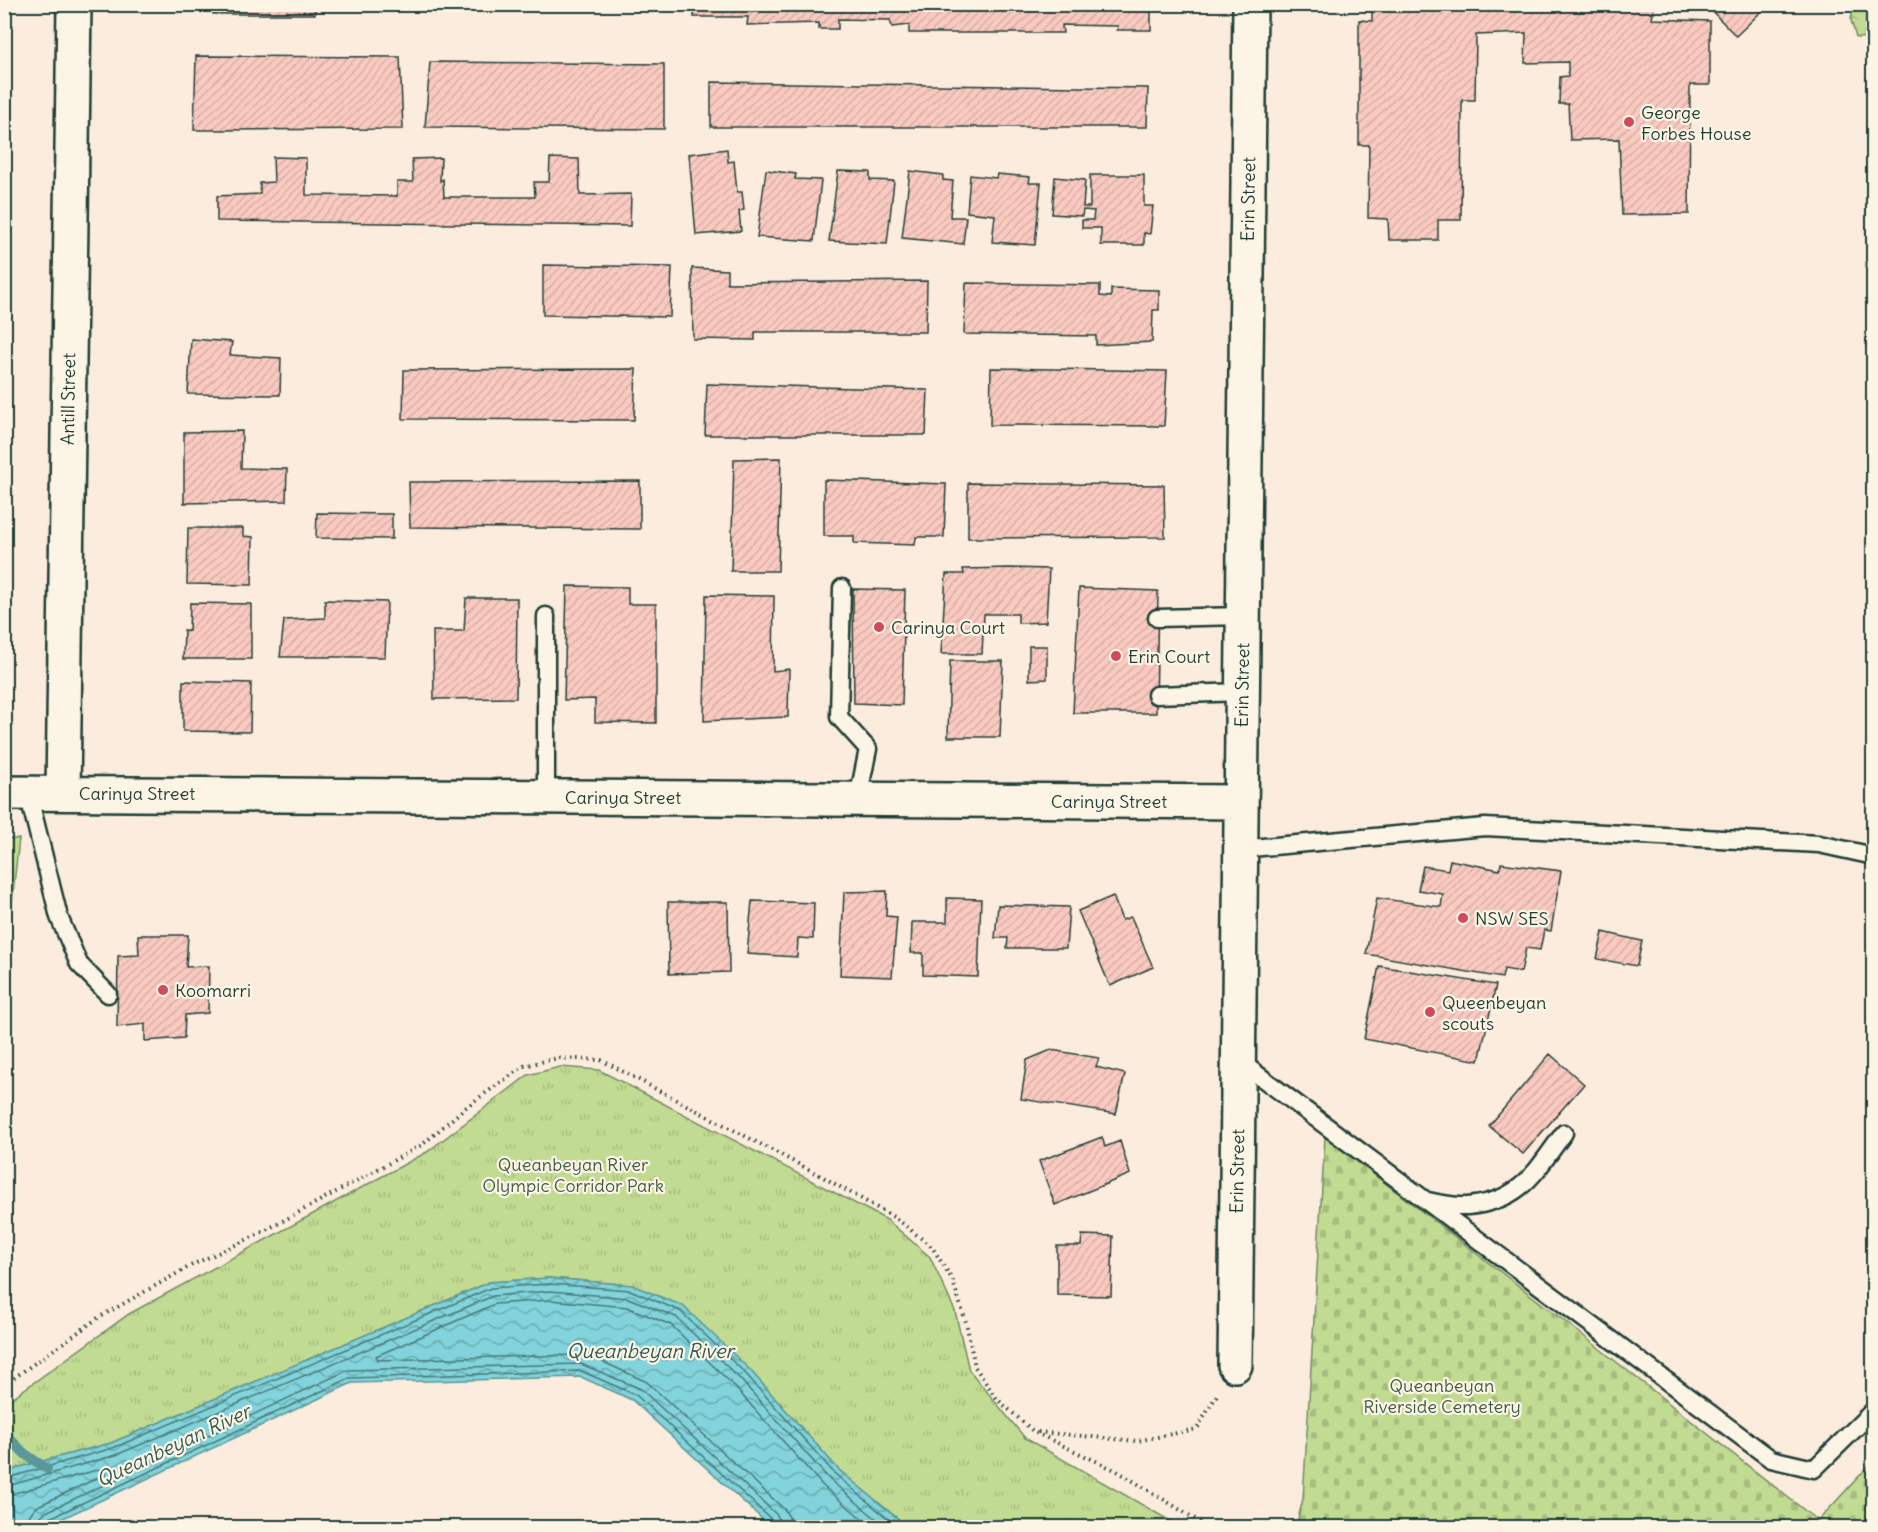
<svg xmlns="http://www.w3.org/2000/svg" width="1878" height="1532" font-family="Delius,sans-serif">
  <style>
    .grass { fill: #c2db92; stroke: #708c63; stroke-width: 1.5 }
    .forest { fill: url(#forest-crowns); stroke: #708c63; stroke-width: 1.5 }
    .cemetery { fill: url(#cemetery-stones); stroke: #708c63; stroke-width: 1.5 }
    .park { fill: url(#park-tufts); stroke: #708c63; stroke-width: 1.5 }
    .water { fill: url(#water-waves); stroke: #5a9798; stroke-width: 1.5 }
    .lines { fill: none; stroke-linecap: round; stroke-linejoin: round }
    .shore { stroke: #477977; stroke-width: 1.5 }
    .stream { stroke: #5a9798; stroke-width: 10 }
    .building { fill: url(#building-hatch); stroke: #1f3d34; stroke-width: 1.5 }
    .service-casing { stroke: #1f3d34; stroke-width: 21 }
    .minor-casing { stroke: #1f3d34; stroke-width: 38 }
    .path { stroke: #1f3d34; stroke-width: 4; stroke-dasharray: 1.5 4.5; stroke-linecap: butt }
    .service { stroke: #fcf5e5; stroke-width: 16 }
    .minor { stroke: #fcf5e5; stroke-width: 33 }
    .poi-dot { fill: #d1495b; stroke: #fcf5e5; stroke-width: 2 }
    .labels { text-anchor: middle; dominant-baseline: central; stroke-width: 4.5; stroke-linejoin: round; paint-order: stroke }
    .poi-label { font-size: 18px; fill: #1f3d34; stroke: #fcf5e5; text-anchor: start }
    .street-label { font-size: 18px; fill: #1f3d34; stroke: #fcf5e5 }
    .park-label { font-size: 18px; fill: #405d47; stroke: #fcf5e5 }
    .water-label { font-size: 20px; font-style: italic; fill: #335b55; stroke: #fcf5e5 }
  </style>
  <defs>
    <pattern id="forest-crowns" width="20" height="18" patternUnits="userSpaceOnUse" patternTransform="scale(1.5)"><rect width="20" height="18" fill="#c2db92"/><path d="M2 6a3 3 0 1 1 6 0M12 15a3 3 0 1 1 6 0" fill="none" stroke="#a6bd7e"/></pattern>
    <pattern id="cemetery-stones" width="16" height="16" patternUnits="userSpaceOnUse" patternTransform="scale(1.5)"><rect width="16" height="16" fill="#c2db92"/><path d="M2 7V4a2 2 0 0 1 4 0v3zM10 15v-3a2 2 0 0 1 4 0v3z" fill="#a6bd7e"/></pattern>
    <pattern id="park-tufts" width="24" height="20" patternUnits="userSpaceOnUse" patternTransform="scale(1.5)"><rect width="24" height="20" fill="#c2db92"/><path d="M3 7l-1-3M5 7V3M7 7l1-3M15 17l-1-3M17 17v-4M19 17l1-3" fill="none" stroke="#a6bd7e"/></pattern>
    <pattern id="water-waves" width="16" height="10" patternUnits="userSpaceOnUse" patternTransform="scale(1.5)"><rect width="16" height="10" fill="#82d3db"/><path d="M0 5q4-4 8 0t8 0" fill="none" stroke="#6aacb2"/></pattern>
    <pattern id="building-hatch" width="6" height="6" patternUnits="userSpaceOnUse" patternTransform="scale(1.5)"><rect width="6" height="6" fill="#facac1"/><path d="M-1 1l2-2M0 6l6-6M5 7l2-2" fill="none" stroke="#d6aea6"/></pattern>
  </defs>
  <rect width="100%" height="100%" fill="#fcecde"/>
  <filter id="ink" filterUnits="userSpaceOnUse"><feTurbulence type="fractalNoise" baseFrequency=".0167" numOctaves="2"/><feDisplacementMap in="SourceGraphic" scale="12" xChannelSelector="R" yChannelSelector="G"/><feConvolveMatrix kernelMatrix="1 2 1 2 8 2 1 2 1" color-interpolation-filters="sRGB"/></filter>
  <g filter="url(#ink)">
    <path class="grass" d="M5 839H19L5 966Z"/>
    <path class="forest" d="M1866 4 1873 5V37L1856 38 1851 20 1853 9Z"/>
    <path class="cemetery" d="M1325 1137 1571 1326 1818 1521 1873 1461V1527H1296L1303 1499Z"/>
    <path class="park" d="M560 1067 599 1070 887 1220 930 1257 955 1311 969 1370 1025 1438 1181 1527H908L839 1470 749 1369 632 1285 549 1278 490 1282 111 1443 20 1467 5 1474 4 1404 129 1314 427 1152 528 1075Z"/>
    <path class="water" d="M549 1278 632 1285 683 1306 749 1369 839 1470 908 1527H771L632 1400 581 1377 352 1383 44 1527H5V1474L20 1467 111 1443 490 1282Z"/>
    <g class="lines">
      <path class="shore" d="M4 1479 113 1448 491 1288 549 1284 630 1290 680 1311 745 1373 835 1474 899 1528
        M4 1487 116 1455 493 1296 550 1291 628 1298 676 1317 740 1379 830 1480 887 1528
        M4 1496 104 1468 107 1469 106 1474 38 1506 30 1514 27 1528
        M36 1528 38 1519 44 1513 348 1370 581 1364 641 1389 777 1515 782 1528
        M44 1528V1522L48 1519 350 1378 581 1371 636 1395 772 1520 774 1528
        M791 1528 789 1517 784 1509 647 1382 590 1356 580 1355 378 1360 376 1356 495 1304 550 1300 627 1307 671 1325 733 1385 823 1486 873 1528"/>
      <path class="stream" d="M4 1433 25 1454 47 1469"/>
    </g>
    <path class="building" d="M213 4H315V14H213Z
      M695 4H1151V30H1117L1118 26 1062 25 1063 33H909V25L892 27 890 20 838 19V29H819V23L747 25 748 17H694Z
      M1372 4H1769L1736 36 1708 7H1654L1652 19 1710 21V85H1690L1689 214 1622 215 1619 139 1570 140 1568 104H1559L1560 77 1568 76V62L1525 63 1526 33 1476 35 1475 100H1462L1461 220H1438V240H1389L1388 219 1368 218 1369 145H1359V20L1372 21Z
      M196 56 400 57 403 129 194 130Z
      M430 62 664 64V129L425 127Z
      M711 82 1148 88 1147 127H711Z
      M727 149 728 162 734 161 737 192H742L744 210 739 211 741 231 696 235 689 154Z
      M273 157 306 158V195L397 196V182H413L412 159 441 158 440 181 443 179 444 197H535L534 182H549L550 158 579 159 580 195 631 194 630 226 217 221V196L260 194V183L274 182Z
      M766 170 796 174 795 179 821 180 814 241 757 237Z
      M838 171 870 172V180L894 181 887 244 829 241Z
      M910 171 943 175V180L953 181 950 217H966L963 244 902 238Z
      M997 174 1030 177 1029 183H1041L1035 245 992 242 995 215 967 212 970 175 996 178Z
      M1090 175H1144V206H1153L1150 234 1144 233V245H1101V228H1082V220H1093L1094 211 1083 210 1082 216 1052 214 1055 177 1085 180 1083 207H1090Z
      M543 265 672 267 670 317 543 315Z
      M692 268 727 270V283L927 281 926 332H755V340L693 339Z
      M966 283 1100 285V296L1111 297V289L1159 290V310H1153L1152 342 1096 345V336L964 334Z
      M191 339 232 342 230 355 281 358 280 395 188 394Z
      M991 368 1167 371 1164 426 990 425Z
      M636 369 634 420 403 419 404 370Z
      M707 384 928 390 926 435H705Z
      M242 431 241 468 287 469 286 501 184 503V432Z
      M781 458 778 571H731L734 459Z
      M824 480 946 484 944 537H916L915 545 854 543V536H824Z
      M640 481V529L410 527 409 482Z
      M968 483 1164 485 1165 537 968 538Z
      M317 513 392 514V539L316 538Z
      M188 528H243V536L253 537 252 585 187 584Z
      M1010 568 1049 569 1046 622 1018 623V614H984L982 654H941L946 574H964L963 569Z
      M567 586 628 587V604H656V723L595 722V699L564 700Z
      M1079 588 1158 591 1156 713H1073Z
      M853 589 905 590 902 705 854 703Z
      M706 595 774 596 773 671 789 669 788 717 704 721Z
      M466 598H517L516 698 434 699 433 631H464Z
      M325 600 387 602 385 657H280L284 620 325 618Z
      M190 603 251 604V659H183L184 630 189 631Z
      M1029 646H1047V679L1029 680Z
      M950 661H1003L1000 737H948Z
      M183 681 251 683 250 732 183 731Z
      M1450 860 1500 870 1501 863 1561 871 1551 931 1544 930 1540 950 1526 948 1521 972 1504 969 1502 978 1366 954 1377 898 1441 907 1443 894 1418 890 1423 866 1448 870Z
      M4 880H10V986H4Z
      M887 891 886 916 897 917 892 977 840 975 844 892Z
      M1113 896 1122 920 1131 917 1153 967 1110 986 1078 911Z
      M947 898 981 899 978 977 923 975V953H911L912 922H947Z
      M752 901 814 903 813 939 798 938 797 957 747 954Z
      M668 902H728L729 972 669 974Z
      M998 905 1069 907 1066 948H1007L1008 938H995Z
      M1603 932 1642 941 1637 966 1597 959Z
      M138 935H188L186 967 209 966 208 1013 185 1015 184 1038 145 1041V1024L117 1027 118 956 139 955Z
      M1379 966 1496 985 1479 1061 1364 1039Z
      M1051 1050 1099 1058 1096 1067 1125 1074 1116 1114 1021 1099 1027 1060Z
      M1550 1054 1584 1084 1523 1154 1489 1126Z
      M1102 1137 1105 1147 1120 1141 1130 1174 1055 1205 1039 1161Z
      M1082 1235 1113 1236 1111 1296 1057 1295V1246H1081Z"/>
    <g class="lines">
      <defs>
        <path id="service" d="M842 588 839 717 868 749 858 799
          M546 616V797
          M1157 618 1243 616
          M1156 695 1242 692
          M28 793 59 917 79 964 108 994
          M1240 849 1485 827 1819 844 1874 856
          M1238 1060 1771 1459 1814 1469 1874 1410
          M1426 1201C1440 1203 1455 1207 1468 1206 1522 1201 1535 1172 1564 1133"/>
        <path id="minor" d="M4 793 1241 802
          M63 793 74 4
          M1235 1365 1250 4"/>
      </defs>
      <use href="#service" class="service-casing"/>
      <use href="#minor" class="minor-casing"/>
      <path class="path" d="M4 1385 98 1318 194 1264 257 1235 422 1145 466 1107 524 1066 558 1058 601 1060 821 1176 897 1219 932 1247 952 1279 966 1322 975 1367 997 1399 1034 1432 1117 1471 1210 1528
        M1038 1432 1137 1441 1197 1429 1218 1393"/>
      <use href="#service" class="service"/>
      <use href="#minor" class="minor"/>
    </g>
  </g>
  <g class="poi-dot">
    <circle cx="1629" cy="122" r="6"/>
    <circle cx="879" cy="627" r="6"/>
    <circle cx="1116" cy="656" r="6"/>
    <circle cx="1463" cy="918" r="6"/>
    <circle cx="163" cy="990" r="6"/>
    <circle cx="1430" cy="1012" r="6"/>
  </g>
  <g class="labels">
    <g class="poi-label">
      <text x="1641" y="112">George<tspan x="1641" dy="21">Forbes House</tspan></text>
      <text x="891" y="627">Carinya Court</text>
      <text x="1128" y="656">Erin Court</text>
      <text x="1475" y="918">NSW SES</text>
      <text x="175" y="990">Koomarri</text>
      <text x="1442" y="1002">Queenbeyan<tspan x="1442" dy="21">scouts</tspan></text>
    </g>
    <g class="street-label">
      <text transform="translate(1248 199) rotate(-89)">Erin Street</text>
      <text transform="translate(68 399) rotate(-89)">Antill Street</text>
      <text transform="translate(1242 685) rotate(-89)">Erin Street</text>
      <text x="137" y="793">Carinya Street</text>
      <text x="623" y="797">Carinya Street</text>
      <text x="1109" y="801">Carinya Street</text>
      <text transform="translate(1237 1171) rotate(-89)">Erin Street</text>
    </g>
    <g class="park-label">
      <text x="573" y="1164">Queanbeyan River<tspan x="573" dy="21">Olympic Corridor Park</tspan></text>
      <text x="1442" y="1385">Queanbeyan<tspan x="1442" dy="21">Riverside Cemetery</tspan></text>
    </g>
    <g class="water-label">
      <text x="650" y="1350">Queanbeyan River</text>
      <text transform="translate(173 1445) rotate(-25)">Queanbeyan River</text>
    </g>
  </g>
  <rect width="1878" height="1532" fill="none" stroke="#fcf5e5" stroke-width="24"/>
  <rect x="12" y="12" width="1854" height="1508" fill="none" stroke="#1f3d34" stroke-width="2" filter="url(#ink)"/>
</svg>
